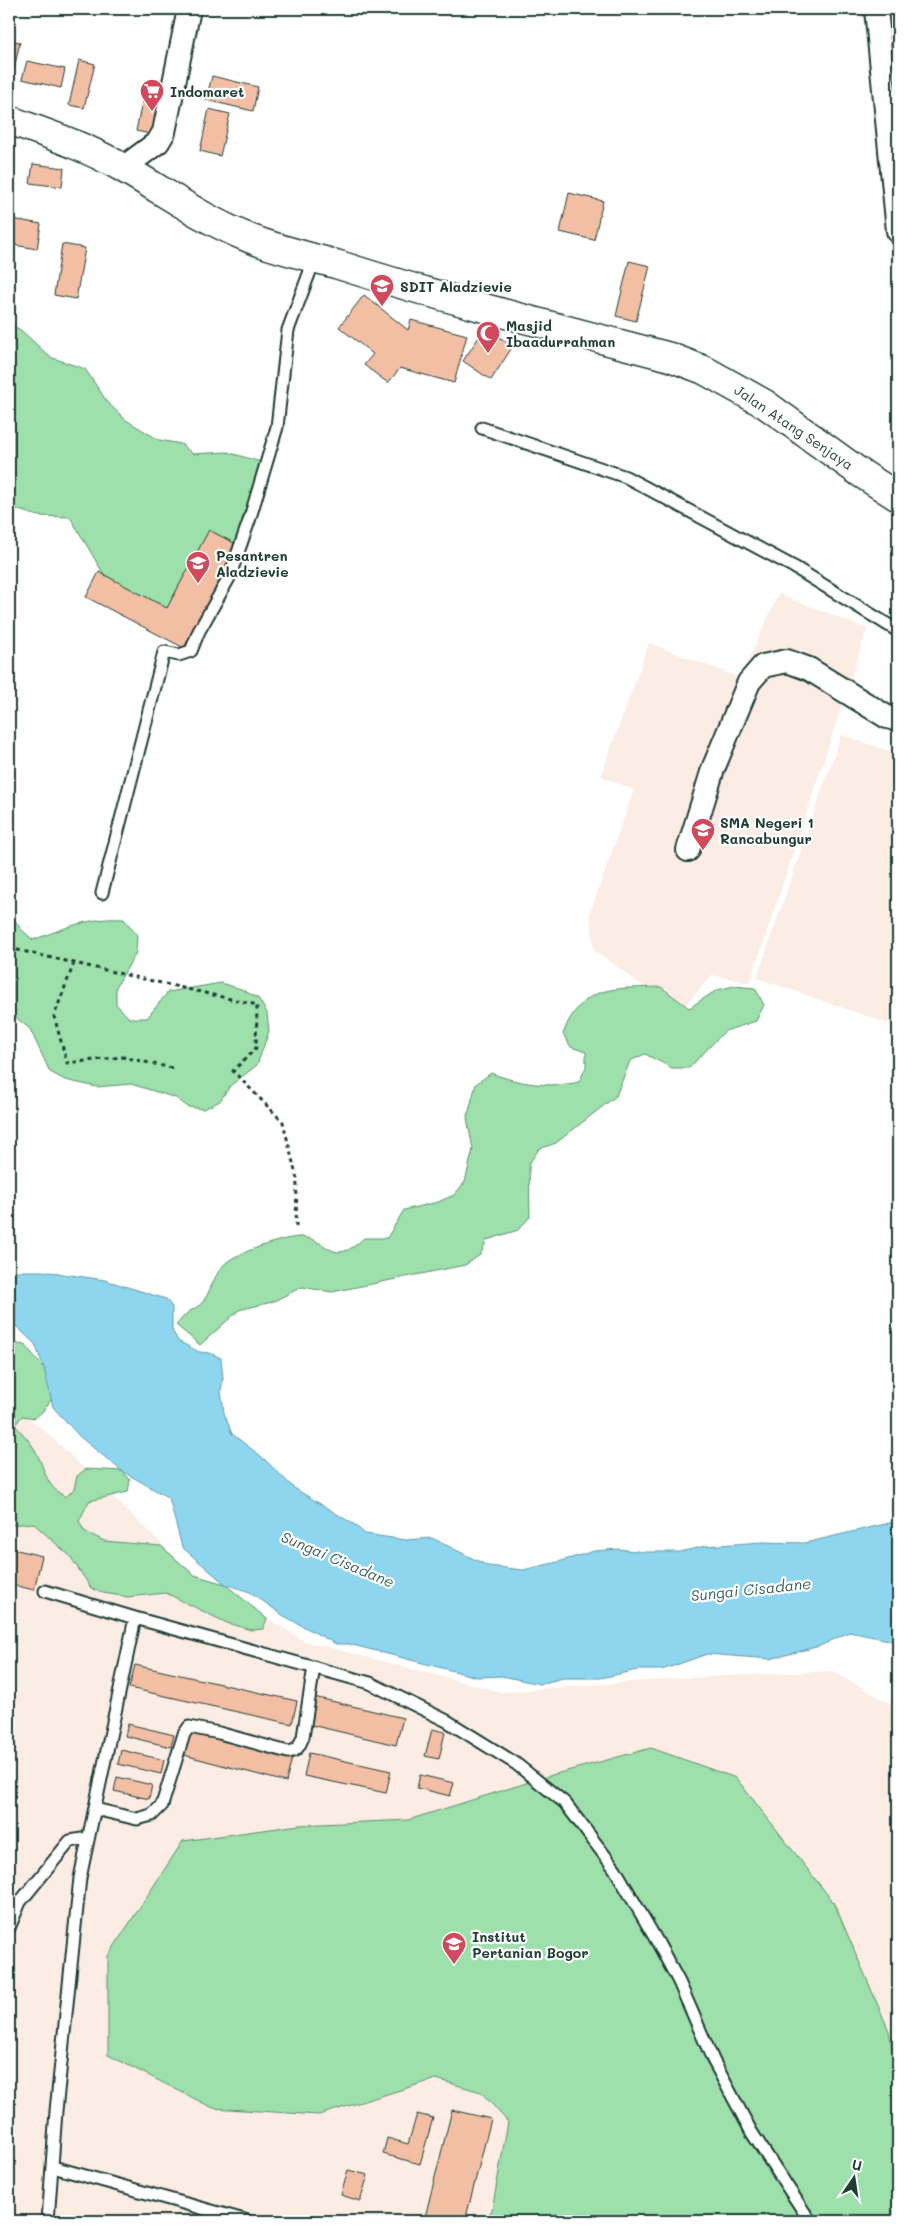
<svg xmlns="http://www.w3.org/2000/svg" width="907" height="2230" font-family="Mali,sans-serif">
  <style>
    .built { fill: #fbece4 }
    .green { fill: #9de0ab; stroke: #5e8e70 }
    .water { fill: #8ed6ef; stroke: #6299a4 }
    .building { fill: #f2bfa4; stroke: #1f3d34 }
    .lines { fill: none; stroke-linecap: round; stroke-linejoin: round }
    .lane-casing { stroke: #1f3d34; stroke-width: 15 }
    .street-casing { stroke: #1f3d34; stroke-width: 26 }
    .secondary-casing { stroke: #1f3d34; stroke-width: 31 }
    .path { stroke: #1f3d34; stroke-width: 3; stroke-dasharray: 4 4; stroke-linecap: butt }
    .lane { stroke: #fff; stroke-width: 11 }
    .street { stroke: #fff; stroke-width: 22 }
    .secondary { stroke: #fff; stroke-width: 28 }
    .labels { text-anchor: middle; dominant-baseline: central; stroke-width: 4.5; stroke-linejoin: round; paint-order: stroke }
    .poi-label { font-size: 14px; font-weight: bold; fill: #1f3d34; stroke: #fff; text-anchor: start }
    .street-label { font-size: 14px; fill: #1f3d34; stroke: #fff }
    .water-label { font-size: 15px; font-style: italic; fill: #3b6363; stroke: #fff }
  </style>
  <rect width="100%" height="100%" fill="#fff"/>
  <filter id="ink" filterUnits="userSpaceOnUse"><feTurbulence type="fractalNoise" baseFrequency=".02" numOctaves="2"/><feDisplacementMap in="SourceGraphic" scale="10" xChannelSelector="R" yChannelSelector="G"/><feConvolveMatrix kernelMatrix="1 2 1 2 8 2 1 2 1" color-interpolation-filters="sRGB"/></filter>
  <g filter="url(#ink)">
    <path class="built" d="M779 594 867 629 750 983 712 975 679 1012 594 950 590 913 634 790 601 776 649 643 740 678Z
      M841 735 898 754V1027L757 978Z
      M9 1402 47 1433 184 1566 304 1641 501 1692 683 1678 832 1671 898 1708V2221H9Z"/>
    <path class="green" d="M9 323 22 331 50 357 85 369 108 403 126 420 159 440 181 444 193 454 227 452 261 462V497L217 593 188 606 156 613 128 596 103 573 70 517 38 516 9 507Z
      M9 911 20 928 33 940C65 928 89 917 124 919L137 935 136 953 116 987V1004L129 1018H147L168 992 221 983 241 989 258 998 267 1013 269 1031 257 1065 230 1086 220 1101 204 1109 188 1107 176 1098 131 1084 97 1087 65 1080 50 1072 30 1029 14 1016 9 1015Z
      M734 986 755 988 764 1005 756 1021 725 1031 689 1068H672L645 1054 630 1061 616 1096 556 1143 539 1149 529 1164 530 1217 518 1230 487 1240 480 1255 465 1265 332 1292 302 1287 272 1302 239 1310 200 1345 176 1325C180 1321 183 1317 187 1313 192 1309 201 1306 204 1300 214 1285 215 1269 231 1259 245 1251 284 1237 300 1237 331 1239 331 1269 364 1238H387L404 1210 438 1202 454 1195 465 1182 473 1149 467 1118 476 1084 491 1073C518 1084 551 1088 579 1082L586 1067V1052L571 1047 563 1034C582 983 615 989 661 987L689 1008 717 990Z
      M12 1343 25 1345 44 1368 55 1371 59 1389 43 1411 35 1418 22 1416 15 1425C22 1433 30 1441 35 1450 46 1469 44 1486 66 1497L74 1489 77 1476 86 1469 122 1471 130 1480 128 1492 89 1501 79 1521 84 1531 104 1541 161 1546 194 1575 225 1584 267 1619 263 1629 251 1630 227 1623 166 1593 128 1597 103 1593 91 1588 70 1556 33 1523 9 1525V1344Z
      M651 1748 736 1778 834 1903 889 2031 898 2087V2221H485L492 2210 508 2122 481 2092 436 2079 319 2115 213 2108 108 2055V1956L183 1841 299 1825 408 1820 552 1775Z"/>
    <path class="water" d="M9 1271H42L105 1280 166 1299 172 1307V1330L178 1341 199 1352 210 1353 221 1358 223 1379 221 1391 224 1413 232 1434 262 1457 294 1488 355 1525 365 1534 406 1540 432 1538 488 1566 523 1570 558 1562 594 1551 618 1549 644 1552H680L705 1546 763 1542 805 1543 898 1521V1644L889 1640 849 1632 820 1646 770 1659 707 1654 662 1670H637L601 1678H563L540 1684 502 1676 477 1677 349 1644H336L284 1616 250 1592 225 1584 182 1547 169 1498 122 1471 80 1437 53 1407 44 1368 35 1344 16 1326 9 1324Z"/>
    <path class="building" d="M9 40 20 42 11 83H9Z
      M79 60 95 64 84 108 69 105Z
      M27 61 65 69 61 88 22 79Z
      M212 76 258 87 253 111 206 100Z
      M145 88 169 93 160 136 136 131Z
      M209 109 230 114 220 156 200 151Z
      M33 164 64 168 62 187 30 183Z
      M569 193 603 201 594 240 560 232Z
      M12 219 41 224 37 249 9 244Z
      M62 244 85 248 76 299 54 295Z
      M629 261 650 266 636 321 616 316Z
      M364 295 408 330 411 320 467 335 454 383 400 368 388 383 364 365 373 354 339 327Z
      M485 328 513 346 491 380 463 361Z
      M209 530 238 545 184 648 86 597 99 572 167 608Z
      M9 1548 42 1556 34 1590 9 1584Z
      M135 1665 297 1701 292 1724 129 1688Z
      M314 1697 403 1718 396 1745 307 1724Z
      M128 1724 174 1735 171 1747 125 1736Z
      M432 1729 445 1732 439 1759 425 1756Z
      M190 1731 292 1758 286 1782 184 1755Z
      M121 1750 164 1760 161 1774 118 1764Z
      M309 1753 391 1771 386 1793 304 1776Z
      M420 1775 454 1783 450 1796 417 1788Z
      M117 1777 152 1785 149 1799 114 1791Z
      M452 2110 491 2119 465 2221H424Z
      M417 2114 433 2118 420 2164 383 2154 387 2138 408 2144Z
      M348 2170 368 2175 360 2201 341 2195Z"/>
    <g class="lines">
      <defs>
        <path id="lane" d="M482 428 626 477 794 567 898 631
          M102 893 164 652 179 655 191 651 199 631 229 578 249 521 277 427 288 330 315 258
          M45 1591 135 1618
          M95 1809 137 1819 152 1815 162 1805 184 1734 189 1727 219 1733 288 1752C298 1751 299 1746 303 1737L314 1667
          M9 1928 20 1902 70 1841 88 1838
          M53 2167 248 2221
          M48 2221 56 2111 80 1878 135 1618 370 1683 447 1721 515 1763 565 1803 615 1869 658 1943 679 1982 713 2060 752 2133 810 2221"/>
        <path id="street" d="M876 9 898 231
          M123 168 158 142 164 132 189 9
          M688 850 713 769 749 682 763 666 787 661 809 669 887 717 895 719 898 718"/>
        <path id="secondary" d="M9 120C48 134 87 147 123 168 165 192 204 220 249 238 278 250 309 256 339 265 448 300 559 328 670 357L704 370 765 404 859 472 898 497"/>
      </defs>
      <use href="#lane" class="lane-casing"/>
      <use href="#street" class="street-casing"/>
      <use href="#secondary" class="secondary-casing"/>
      <path class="path" d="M9 948 257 1005 256 1048 233 1071 283 1122 297 1179 296 1228
        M74 963 54 1016 67 1063 123 1057 172 1068"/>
      <use href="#lane" class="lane"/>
      <use href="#street" class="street"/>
      <use href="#secondary" class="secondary"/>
    </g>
  </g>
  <defs>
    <symbol id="supermarket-pin" viewBox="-11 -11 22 30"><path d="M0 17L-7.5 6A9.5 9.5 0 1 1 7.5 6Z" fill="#d1495b" stroke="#fff"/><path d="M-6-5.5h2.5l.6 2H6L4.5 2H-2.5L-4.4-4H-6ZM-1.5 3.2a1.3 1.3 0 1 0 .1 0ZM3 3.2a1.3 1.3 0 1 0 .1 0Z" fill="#fff"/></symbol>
    <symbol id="school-pin" viewBox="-11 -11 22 30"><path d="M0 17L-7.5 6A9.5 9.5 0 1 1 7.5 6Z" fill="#d1495b" stroke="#fff"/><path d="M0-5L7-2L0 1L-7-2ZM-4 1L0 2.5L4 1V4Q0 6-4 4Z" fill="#fff"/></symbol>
    <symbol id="mosque-pin" viewBox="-11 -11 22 30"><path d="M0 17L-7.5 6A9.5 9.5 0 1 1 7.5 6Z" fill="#d1495b" stroke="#fff"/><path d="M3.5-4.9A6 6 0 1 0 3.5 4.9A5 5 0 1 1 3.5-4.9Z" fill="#fff"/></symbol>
    <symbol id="university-pin" viewBox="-11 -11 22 30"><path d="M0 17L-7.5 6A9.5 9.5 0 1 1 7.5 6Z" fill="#d1495b" stroke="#fff"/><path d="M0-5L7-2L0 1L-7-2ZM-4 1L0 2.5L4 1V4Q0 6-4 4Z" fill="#fff"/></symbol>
  </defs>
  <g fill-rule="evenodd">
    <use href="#supermarket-pin" x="138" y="77" width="28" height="38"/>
    <use href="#school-pin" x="368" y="272" width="28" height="38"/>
    <use href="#mosque-pin" x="474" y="319" width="28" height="38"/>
    <use href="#school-pin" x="184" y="549" width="28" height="38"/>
    <use href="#school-pin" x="689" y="816" width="28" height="38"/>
    <use href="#university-pin" x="440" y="1930" width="28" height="38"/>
  </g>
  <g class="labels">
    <g class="poi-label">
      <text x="170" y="91">Indomaret</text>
      <text x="400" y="286">SDIT Aladzievie</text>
      <text x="506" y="325">Masjid<tspan x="506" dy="16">Ibaadurrahman</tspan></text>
      <text x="216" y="555">Pesantren<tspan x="216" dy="16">Aladzievie</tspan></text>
      <text x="720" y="822">SMA Negeri 1<tspan x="720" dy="16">Rancabungur</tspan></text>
      <text x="472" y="1936">Institut<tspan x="472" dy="16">Pertanian Bogor</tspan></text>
    </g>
    <g class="street-label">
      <text transform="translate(794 427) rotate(34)">Jalan Atang Senjaya</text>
    </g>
    <g class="water-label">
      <text transform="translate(338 1559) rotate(23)">Sungai Cisadane</text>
      <text transform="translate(751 1589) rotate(-6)">Sungai Cisadane</text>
    </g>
  </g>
  <rect width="907" height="2230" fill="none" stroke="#fff" stroke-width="30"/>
  <rect x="15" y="15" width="877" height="2200" fill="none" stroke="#1f3d34" stroke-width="2" filter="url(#ink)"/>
  <g transform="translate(854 2178) rotate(13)" stroke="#ffffff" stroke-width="4" paint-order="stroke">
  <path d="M0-4L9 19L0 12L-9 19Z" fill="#1f3d34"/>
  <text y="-8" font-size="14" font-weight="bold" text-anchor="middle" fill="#1f3d34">U</text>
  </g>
</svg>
